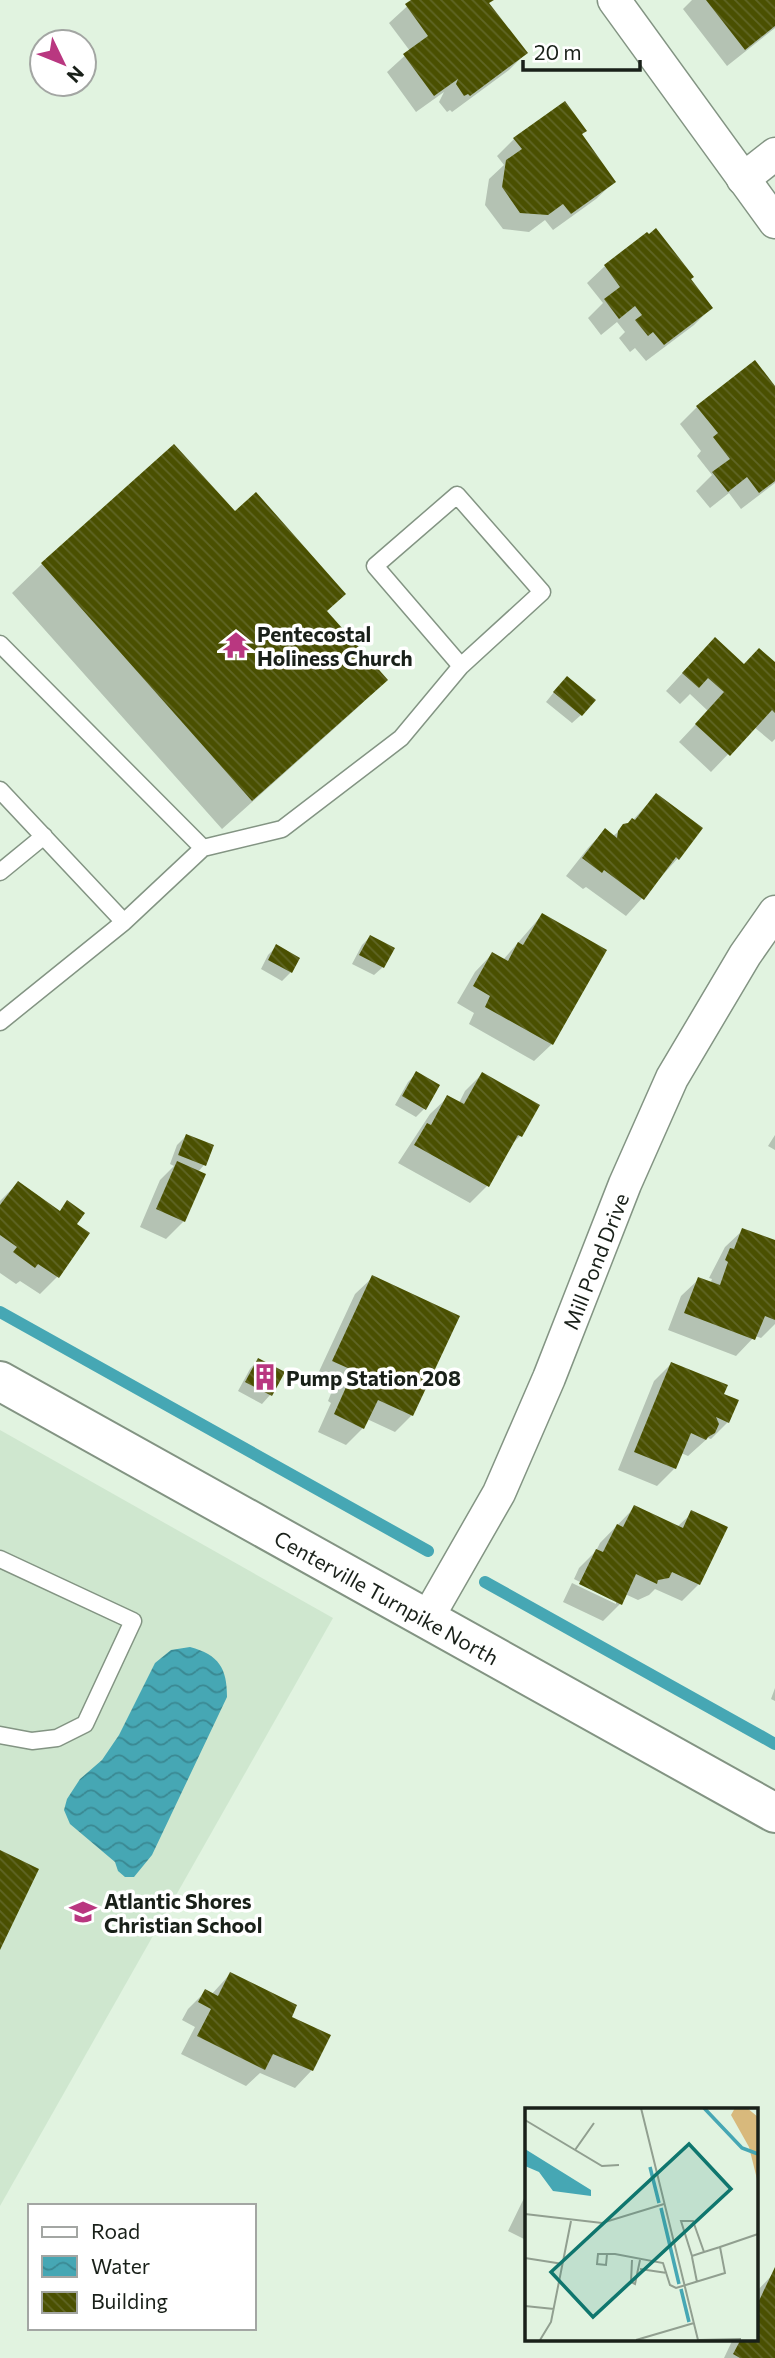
<svg xmlns="http://www.w3.org/2000/svg" width="775" height="2358" font-family="Commissioner,sans-serif">
  <style>
    .built { fill: #cfe7cf }
    .water { fill: url(#water-waves) }
    .shadow { fill: #0003 }
    .lines { fill: none; stroke-linecap: round; stroke-linejoin: round }
    .stream { stroke: #46a7b4; stroke-width: 12 }
    .building { fill: url(#building-back-hatch) }
    .service-casing { stroke: #839483; stroke-width: 19 }
    .minor-casing { stroke: #839483; stroke-width: 35 }
    .secondary-casing { stroke: #839483; stroke-width: 42 }
    .service { stroke: #fff; stroke-width: 16 }
    .minor { stroke: #fff; stroke-width: 32 }
    .secondary { stroke: #fff; stroke-width: 38 }
    .labels { text-anchor: middle; dominant-baseline: central; stroke-width: 7; stroke-linejoin: round; paint-order: stroke }
    .poi-label { font-size: 21px; font-weight: bold; fill: #192019; stroke: #fff; text-anchor: start }
    .street-label { font-size: 21px; fill: #192019; stroke: #fff }
    .inset-river { fill: none; stroke: #46a7b4; stroke-width: 3.5 }
    .inset-road { fill: none; stroke: #919f90; stroke-width: 2 }
    .view { fill: #0f766e; fill-opacity: 0.15; stroke: #0f766e; stroke-width: 3.5 }
    .inset-edge { fill: none; stroke: #192019; stroke-width: 3.5 }
  </style>
  <defs>
    <pattern id="water-waves" width="16" height="10" patternUnits="userSpaceOnUse" patternTransform="scale(1.75)"><rect width="16" height="10" fill="#46a7b4"/><path d="M0 5q4-4 8 0t8 0" fill="none" stroke="#3a8892"/></pattern>
    <pattern id="building-back-hatch" width="6" height="6" patternUnits="userSpaceOnUse" patternTransform="scale(1.75)"><rect width="6" height="6" fill="#4a5001"/><path d="M-1 5l2 2M0 0l6 6M5-1l2 2" fill="none" stroke="#606626"/></pattern>
  </defs>
  <rect width="100%" height="100%" fill="#e1f3e0"/>
  <path class="built" d="M0 1430 333 1618 0 2206Z"/>
  <path class="water" d="M190 1647C219 1655 227 1668 227 1697L152 1855 134 1877H125L118 1871 115 1862 70 1824 64 1810 67 1799 80 1779 102 1760 119 1735 155 1663 171 1650Z"/>
  <path class="shadow" d="M414 0H490L487 4 526 53 509 70 452 112 450 110 447 112 439 102 444 92 416 112 387 72 410 51 389 23Z
    M692 0H775V28L727 66 683 9Z
    M580 135 614 182 596 199 553 230 545 220 529 232 503 229 485 205 489 179 504 165 497 156 514 139Z
    M646 234 689 279 711 308 694 325 646 361 635 348 630 352 619 338 625 332 617 322 601 335 588 318 603 303 587 283 605 266Z
    M775 389V483L741 509 729 493 710 508 696 491 712 475 697 456 701 451 680 424 697 407Z
    M234 514 386 680 356 709 222 829 12 593 42 564Z
    M698 656 744 666 775 665V739L772 742 754 727 711 772 679 742 708 711 690 694 680 704 666 691Z
    M558 687 581 715 572 723 546 702Z
    M656 795 678 858 626 916 586 887 583 889 566 876 588 848 605 830 613 836 632 821Z
    M542 915 605 951 552 1044 534 1061 469 1024 474 1013 457 1003 475 972 492 954 503 960Z
    M370 937 383 967 374 975 352 964 362 945Z
    M276 947 291 972 282 981 261 969 268 955Z
    M417 1073 424 1109 416 1117 395 1105 408 1082Z
    M482 1074 538 1105 520 1136 508 1148 487 1186 470 1203 398 1163 430 1114 448 1097 459 1103 465 1091Z
    M775 1135V1150L768 1146Z
    M186 1136 204 1165 198 1172 184 1221 166 1239 140 1227 160 1180 174 1166 170 1164 177 1145Z
    M18 1183 59 1212 68 1203 75 1225 88 1233 57 1277 40 1294 20 1281 16 1284 0 1273V1201Z
    M743 1230 775 1242V1324L761 1338 755 1336 736 1356 668 1330 681 1296 699 1279 710 1284 712 1279 709 1278 725 1247Z
    M373 1277 412 1415 395 1432 367 1419 363 1428 346 1445 318 1432 331 1403 328 1401 334 1386 316 1378 355 1294Z
    M258 1360 283 1372 270 1395 262 1404 238 1391 250 1369Z
    M671 1364 722 1395 728 1422 711 1439 708 1438 688 1456 681 1453 675 1468 657 1486 618 1470 654 1381Z
    M635 1507 677 1527 692 1513 699 1584 682 1601 655 1589 649 1595 638 1600 625 1594 620 1604 603 1621 563 1602 572 1583 616 1604V1600L574 1579 579 1568 596 1551 600 1543Z
    M775 1688V1701L771 1699Z
    M230 1974 289 2018 312 2070 295 2088 260 2073 246 2086 181 2054 195 2027 182 2020 188 2009 205 1992 211 1995Z
    M526 2194V2240L508 2231Z
    M775 2272V2358H724L733 2339H756V2292Z"/>
  <g class="lines">
    <path class="stream" d="M0 1312 428 1551
      M485 1582 775 1744"/>
  </g>
  <path class="building" d="M411 0H494L489 3 528 53 470 96 468 94 464 96 456 84 458 79 434 96 403 54 428 36 405 4Z
    M706 0H775V26L745 50Z
    M565 101 587 131 582 134 616 182 571 214 563 204 548 215 520 213 502 187 506 160 522 149 513 138Z
    M656 228 694 277 691 279 713 308 664 345 653 332 648 336 635 320 642 315 635 306 619 319 604 299 620 287 604 265 647 232 649 234Z
    M755 360 775 386V481L759 493 747 477 728 492 712 472 730 459 713 437 718 433 696 406Z
    M174 444 235 511 256 492 346 594 327 611 388 680 252 801 41 563Z
    M715 637 744 664 759 648 775 662V713L772 710 730 756 695 724 724 692 708 678 699 688 682 673Z
    M567 676 596 700 582 716 553 692Z
    M656 793 703 828 679 860 676 857 644 900 604 870 602 873 582 858 605 828 617 838 618 831 623 824 628 823 632 818 635 820Z
    M542 913 607 950 553 1045 485 1007 490 996 473 986 492 952 508 961 518 942 523 945Z
    M370 935 395 948 384 968 359 955Z
    M276 944 300 958 292 973 268 960Z
    M416 1071 440 1085 426 1110 402 1096Z
    M482 1072 540 1105 522 1137 518 1135 489 1187 414 1145 427 1123 431 1125 447 1095 464 1104Z
    M186 1134 214 1145 206 1166 178 1155Z
    M177 1161 206 1174 185 1222 156 1209Z
    M18 1181 60 1211 67 1200 85 1213 77 1224 90 1233 59 1278 38 1264 35 1268 13 1252 17 1247 0 1235V1205Z
    M742 1228 775 1240V1320L765 1316 755 1340 684 1313 698 1277 720 1285 728 1262 725 1260 730 1248 734 1249Z
    M372 1275 460 1316 413 1416 378 1400 364 1429 334 1414 347 1385 344 1384 350 1369 332 1361Z
    M258 1358 285 1372 272 1396 245 1382Z
    M671 1362 728 1385 724 1394 739 1400 729 1423 716 1417 719 1424 715 1433 708 1437 706 1440 691 1433 676 1469 634 1452Z
    M634 1505 683 1528 691 1510 728 1527 700 1585 672 1572 669 1578 658 1580 657 1584 636 1574 622 1605 579 1584 596 1549 603 1552 617 1524 623 1527Z
    M0 1850 39 1869 0 1950Z
    M230 1972 297 2005 292 2017 331 2035 313 2071 273 2054 265 2070 197 2036 211 2009 198 2002 205 1989 218 1996Z
    M775 2267V2358H740L733 2354 741 2339H756V2307Z"/>
  <g class="lines">
    <defs>
      <path id="service" d="M0 644 203 848
        M0 790 124 922
        M0 872 44 836
        M0 1022 124 922 203 848 282 829 401 738 461 666 542 592 457 495 375 566 461 666
        M0 1559 133 1621 85 1724 57 1738 32 1741 0 1735"/>
      <g id="minor">
        <path d="M614 0 775 222"/>
        <path d="M743 179 775 154"/>
        <path id="s1" d="M428 1617 499 1493 549 1378 625 1184 672 1078 745 955 775 912"/>
      </g>
      <g id="secondary">
        <path id="s2" d="M0 1381 775 1813"/>
      </g>
    </defs>
    <use href="#service" class="service-casing"/>
    <use href="#minor" class="minor-casing"/>
    <use href="#secondary" class="secondary-casing"/>
    <use href="#service" class="service"/>
    <use href="#minor" class="minor"/>
    <use href="#secondary" class="secondary"/>
  </g>
  <defs>
    <symbol id="temple-bare" viewBox="-9 -9 18 18"><path d="M0-6L5-2H3V0L6.5 2.5H4V6H1.5V3h-3V6H-4V2.5H-6.5L-3 0V-2H-5Z" fill="#b93780" stroke="#fff" stroke-width="2.5" paint-order="stroke"/></symbol>
    <symbol id="building-bare" viewBox="-9 -9 18 18"><path d="M-4-6H4V6H1V3H-1V6H-4ZM-2.5-4.3h1.7v1.8h-1.7ZM.8-4.3h1.7v1.8H.8ZM-2.5-1h1.7V.8h-1.7ZM.8-1h1.7V.8H.8Z" fill="#b93780" stroke="#fff" stroke-width="2.5" paint-order="stroke"/></symbol>
    <symbol id="school-bare" viewBox="-9 -9 18 18"><path d="M0-5L7-2L0 1L-7-2ZM-4 1L0 2.5L4 1V4Q0 6-4 4Z" fill="#b93780" stroke="#fff" stroke-width="2.5" paint-order="stroke"/></symbol>
  </defs>
  <g fill-rule="evenodd">
    <use href="#temple-bare" x="217" y="626" width="38" height="38"/>
    <use href="#building-bare" x="246" y="1358" width="38" height="38"/>
    <use href="#school-bare" x="64" y="1893" width="38" height="38"/>
  </g>
  <g class="labels">
    <g class="poi-label">
      <text x="257" y="633">Pentecostal<tspan x="257" dy="24">Holiness Church</tspan></text>
      <text x="286" y="1377">Pump Station 208</text>
      <text x="104" y="1900">Atlantic Shores<tspan x="104" dy="24">Christian School</tspan></text>
    </g>
    <g class="street-label">
      <text stroke="none"><textPath href="#s1" startOffset="394">Mill Pond Drive</textPath></text>
      <text stroke="none"><textPath href="#s2" startOffset="443">Centerville Turnpike North</textPath></text>
    </g>
  </g>
  <g transform="translate(525 2108)">
    <rect width="233" height="233" fill="#e1f3e0"/>
    <path d="M210 0H222L233 9V75L224 39 206 7Z" fill="#d8b97c"/>
    <path d="M0 41 66 82V88L28 83 14 64 0 58Z" fill="#46a7b4"/>
    <path class="inset-river" d="M179 0 217 40 233 46M125 59 134 95M136 100 154 176M156 181 164 214"/>
    <path class="inset-road" d="M116 0 173 232M0 12 77 58 94 57M50 42 69 15M0 106 77 115 139 96M179 144 168 113H156L167 148 179 144 195 139M82 146 81 157 72 156 73 146H90L138 155 145 177 151 180 200 165 195 139 233 126M167 149 172 174M0 150 38 156M107 152 106 174 110 176 115 152M115 161 142 165M0 198 29 201M15 232 26 214 46 113M111 232 169 215M173 232 216 231"/>
    <path class="view" d="M164 36 206 81 68 209 26 164Z"/>
    <rect width="233" height="233" class="inset-edge"/>
  </g>
  <rect x="28" y="2204" width="228" height="126" fill="#ffffff" stroke="#a3a6a3" stroke-width="2"/>
  <rect x="42" y="2227" width="35" height="10" fill="#ffffff" stroke="#a3a6a3" stroke-width="2"/>
  <text x="91" y="2239" font-size="21" fill="#192019">Road</text>
  <rect x="42" y="2256" width="35" height="21" fill="url(#water-waves)" stroke="#a3a6a3" stroke-width="2"/>
  <text x="91" y="2274" font-size="21" fill="#192019">Water</text>
  <rect x="42" y="2292" width="35" height="21" fill="url(#building-back-hatch)" stroke="#a3a6a3" stroke-width="2"/>
  <text x="91" y="2309" font-size="21" fill="#192019">Building</text>
  <g transform="translate(63 63) rotate(133)"><circle r="33" fill="#ffffff" stroke="#a3a6a3" stroke-width="2"/>
  <path d="M0-5L12 26L0 18L-12 26Z" fill="#b93780"/>
  <text y="-10" font-size="19" font-weight="bold" text-anchor="middle" fill="#192019">N</text>
  </g>
  <path d="M523 60v10h117v-10" fill="none" stroke="#192019" stroke-width="3.5"/>
  <text x="534" y="60" font-size="21" fill="#192019" stroke="#ffffff" stroke-width="5" paint-order="stroke">20 m</text>
</svg>
